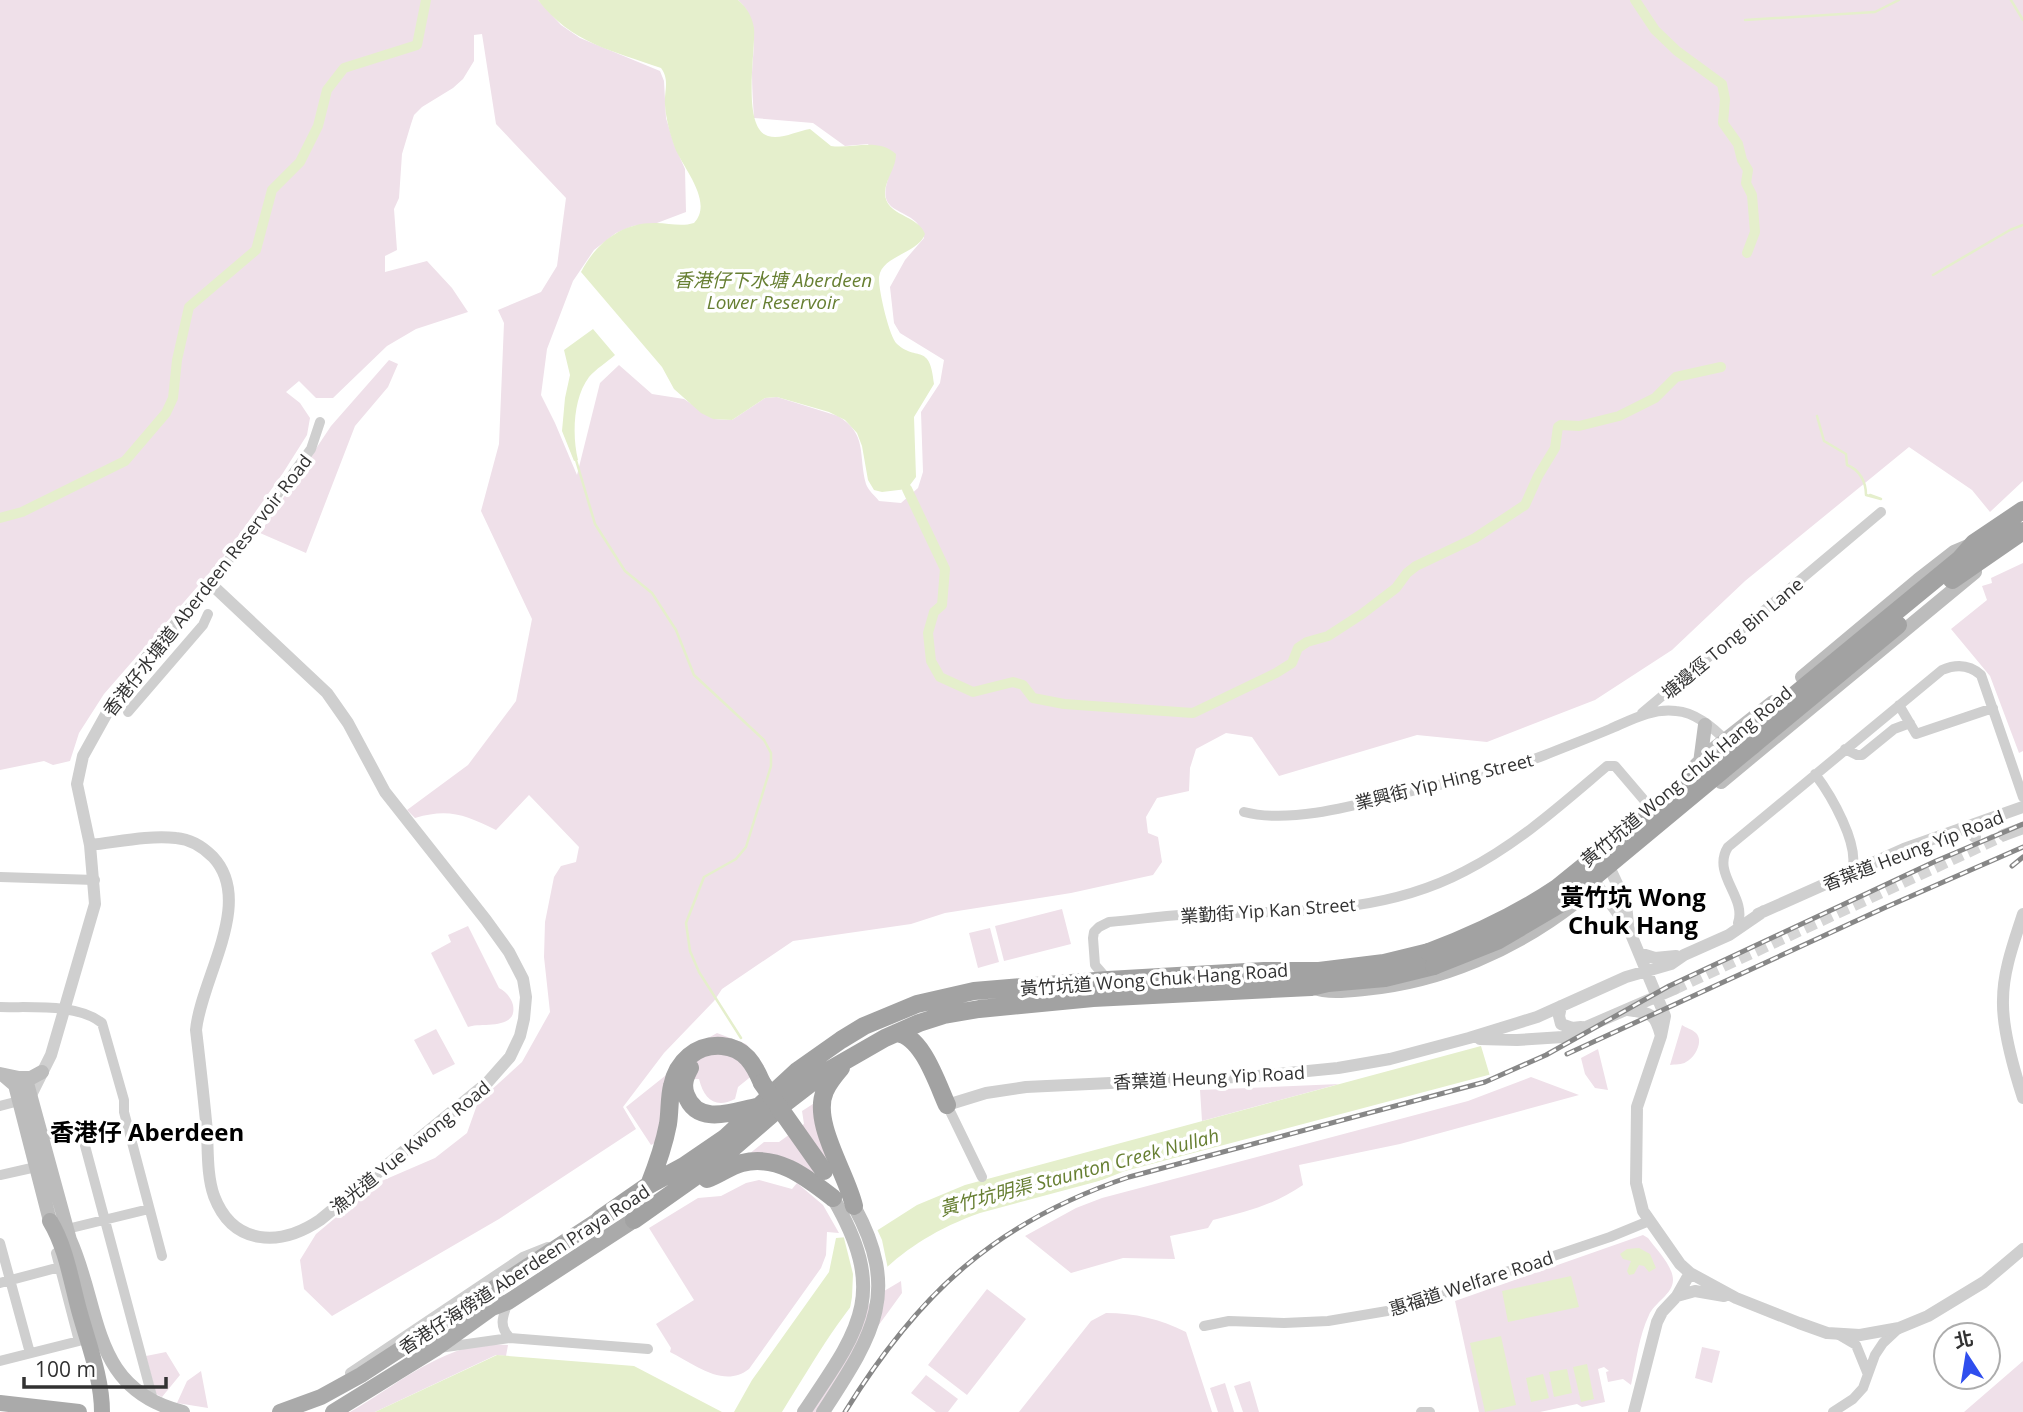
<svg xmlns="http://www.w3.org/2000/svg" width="2023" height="1412" font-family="'Open Sans','Noto Sans TC',sans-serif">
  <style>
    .green { fill: #efe0e9 }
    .water { fill: #e5efcc }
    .pier { fill: #fff }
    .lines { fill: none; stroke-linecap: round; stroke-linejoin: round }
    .stream { stroke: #e5efcc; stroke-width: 2.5 }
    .canal { stroke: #e5efcc; stroke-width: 10 }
    .tertiary-tunnel { stroke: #d6d6d6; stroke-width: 12; stroke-dasharray: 12 6; stroke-linecap: butt }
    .minor { stroke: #cfcfcf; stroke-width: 10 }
    .tertiary { stroke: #cfcfcf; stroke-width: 12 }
    .secondary { stroke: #bcbcbc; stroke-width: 14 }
    .primary { stroke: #aaa; stroke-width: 16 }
    .trunk { stroke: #a2a2a2; stroke-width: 18 }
    .rail-casing { stroke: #878787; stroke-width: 5 }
    .rail { stroke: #fff; stroke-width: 2.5; stroke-dasharray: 8; stroke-linecap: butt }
    .trunk-bridge { stroke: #a2a2a2; stroke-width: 18 }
    .labels { text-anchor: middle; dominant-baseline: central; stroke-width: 7; stroke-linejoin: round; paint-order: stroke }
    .street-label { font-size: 18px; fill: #323232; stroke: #fff }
    .water-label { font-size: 19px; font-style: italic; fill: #677f32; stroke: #fff }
    .district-label { font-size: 24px; font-weight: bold; fill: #000; stroke: #fff }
  </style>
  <rect width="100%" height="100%" fill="#fff"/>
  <path class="green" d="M0 0H538L561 25 580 38 660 71 664 81 666 118 674 144 685 169 686 212 657 223 633 226 616 233 594 250 573 281 547 349 541 395 555 423 577 475 600 383 619 365 652 394 684 399 714 419 732 420 765 398 777 397 838 416C868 434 858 455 866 484 868 490 875 496 879 501L901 503 918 488 923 472 921 412 940 383 944 360 900 333 894 323 890 287 905 260 924 238C922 233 920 226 916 222 899 207 878 211 888 179L868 144 845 146 813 123 754 118C753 103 752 88 752 73 753 47 760 20 738 0H2023V481L1990 512 1972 490 1909 447 1745 581 1672 650 1595 700 1487 742 1417 735 1279 776 1252 737 1226 733 1196 749 1190 768 1189 791 1157 798 1146 817 1148 833 1158 837 1162 862 1153 875 1071 893 945 913 911 924 793 941 722 989 714 1001 664 1053 623 1107 636 1129 499 1219 332 1316 304 1289 300 1260 316 1234 377 1183 435 1158 467 1133 478 1102 522 1062 550 1012 544 957 545 922 554 877 561 866 576 862 579 847 529 795 496 830C465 815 449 808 415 818L407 810 468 765 516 701 532 619 481 511 499 444 504 323 498 310 541 292 557 266 566 198 496 124 482 34 474 35V61L463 79 453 88 422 107 414 115 411 124 402 154 399 198 394 209 397 250 385 256V272L427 261 452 288 468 312 416 329 387 346 333 398H316L299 381 286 392 300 403 310 418 307 435 283 473 224 556 104 694 79 733 70 761 53 765 44 761 0 770Z
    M389 360 398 364 388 387 355 426 306 553 260 533 331 426Z
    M2023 563V751L2019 753 1990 676 1951 629 1987 600 1982 586 1992 583 1991 578Z
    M1062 909 1071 944 1004 961 995 926Z
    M468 926 499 988C505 991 511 997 513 1005 518 1031 480 1022 468 1027L431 953 451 942 448 935Z
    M990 928 999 962 978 968 969 933Z
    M1682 1025C1686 1028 1692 1029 1696 1033 1704 1041 1695 1058 1686 1062 1682 1065 1675 1064 1670 1065Z
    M436 1029 455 1064 433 1075 414 1040Z
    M717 1033 746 1044 764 1066 738 1087 735 1099C715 1109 704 1099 699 1079H666L661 1140 651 1145 626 1107 680 1064 685 1051Z
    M1598 1049 1608 1090 1595 1088 1585 1074 1581 1058Z
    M1531 1077 1579 1095 1400 1144 1299 1165 1303 1185C1274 1205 1246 1212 1213 1220L1208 1228 1170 1236 1175 1259 1123 1258 1071 1273 1025 1236 1076 1208 1102 1198 1468 1101Z
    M1339 1084 1202 1121 1200 1090Z
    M816 1102C811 1122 820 1139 830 1157L822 1160 813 1173 749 1154 764 1142H779L804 1124 802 1111Z
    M759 1180 792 1189 797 1183 823 1205 839 1233 827 1232 826 1255 821 1268 749 1369C724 1389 694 1364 670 1352L671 1348 656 1324 694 1300 649 1228 698 1198 721 1196 746 1183Z
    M1643 1235 1648 1238C1656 1249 1673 1266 1673 1280 1673 1294 1654 1303 1649 1315 1639 1336 1636 1362 1631 1385L1623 1379 1608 1382 1606 1372 1609 1371 1604 1367 1598 1369 1605 1402 1582 1407 1577 1404 1540 1412H1479L1455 1301Z
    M901 1281 902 1293 865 1344 822 1412H800L803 1402 874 1297Z
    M987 1289 1026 1319 967 1395 928 1365Z
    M1106 1313C1135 1313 1160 1319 1186 1332L1212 1412H1019L1091 1321Z
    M483 1344 508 1345 506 1356 496 1355 375 1412H350C394 1387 432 1353 483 1344Z
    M1702 1347 1720 1351 1712 1383 1695 1378Z
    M166 1352 180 1375 162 1397 156 1394 146 1356Z
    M2023 1361V1412H1964Z
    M201 1371 208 1408 177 1403 187 1381Z
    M926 1375 958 1399 948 1412H936L911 1393Z
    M1250 1381 1259 1412H1243L1234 1386Z
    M1225 1383 1234 1412H1218L1210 1388Z"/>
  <path class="water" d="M538 0H738C747 8 752 16 754 28 756 50 741 128 768 136 781 140 797 131 810 129L831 146C852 149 878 137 896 154 896 168 886 178 885 192 884 216 919 215 925 234 918 254 882 255 879 277 878 288 889 337 897 344 917 362 930 342 934 384L914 417 916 477 907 489 882 492 874 490 868 480 862 446 857 433 845 420 829 412 777 397 765 398 732 420 713 419 701 413 674 389 662 367 581 272C596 243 622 222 656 223 669 223 681 227 694 223 714 202 683 168 675 148 670 134 666 119 665 105 664 91 670 80 661 68 613 51 571 43 538 0Z
    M593 329 615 355C607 362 596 369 589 377 573 398 572 436 578 460L574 461 562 431 565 398 570 375 564 350Z
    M1481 1046 1490 1076 980 1213C873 1251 839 1321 782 1412H734L752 1380 829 1272 836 1238 870 1235 917 1205 965 1185Z
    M1639 1248 1650 1254 1656 1268 1649 1272 1644 1266 1639 1265 1634 1274 1629 1275 1627 1271 1631 1261 1623 1259 1620 1254 1627 1249Z
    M1571 1276 1579 1307 1508 1322 1502 1291Z
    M1501 1336 1516 1405 1485 1412 1470 1343Z
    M497 1355 634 1366 722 1412H375Z
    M1587 1364 1594 1399 1581 1402 1573 1367Z
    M1567 1369 1572 1393 1554 1397 1549 1372Z
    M1543 1374 1549 1398 1531 1402 1526 1378Z"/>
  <path class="pier" d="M1492 1074 1490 1080 1066 1194 1125 1171Z
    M876 1227 882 1240 888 1269 863 1295 849 1314 852 1297 853 1274 843 1234 869 1232Z"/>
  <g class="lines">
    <path class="stream" d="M2011 0 2023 20
      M1745 20 1875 12 1899 0
      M1933 275 2010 230 2023 225
      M1817 416 1824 441 1846 454 1847 465C1860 470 1866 482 1866 495L1881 499 1870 495
      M576 460 595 524 625 571 652 593 676 630 694 675 764 740 771 753V766L746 847 736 859 704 877 686 923 690 951 699 972 741 1038"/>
    <path class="canal" d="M1635 0 1655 30 1677 51 1722 84 1725 99 1723 123 1738 144 1742 160 1748 170 1746 183 1752 195 1755 232 1747 253
      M907 489 945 569 942 605 934 612 928 633 931 661 940 677 973 692 1013 682 1023 685 1033 698 1064 704 1193 713 1276 673 1292 663 1298 648 1307 642 1328 636 1362 614 1396 588 1407 573 1416 566 1475 538 1525 505 1538 476 1555 448 1558 427 1561 425 1579 426 1619 416 1655 398 1676 377 1721 367
      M0 518 22 512 125 461 166 413 173 398 177 360 189 307 256 250 272 190 300 162 318 126 327 90 344 68 417 45 426 0"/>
    <path class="tertiary-tunnel" d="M1674 989 2004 835"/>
    <path class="minor" d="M211 584 311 449 320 422
      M1899 705 1916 734 1993 708
      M128 712 203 625 208 614
      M1642 713 1881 512
      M1845 749 1857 755H1862L1894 729 1910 723
      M1815 774C1831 795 1860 845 1852 870
      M1244 812C1295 825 1366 802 1417 790 1460 780 1504 771 1545 755 1567 746 1589 738 1610 729 1631 720 1652 708 1676 711 1694 712 1713 727 1725 740
      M0 877 95 880
      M1738 923C1747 897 1711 874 1728 847L1942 670C1956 664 1969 664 1981 675L2023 797
      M1108 980 1095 965 1093 938 1094 932 1099 927 1109 922C1137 920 1165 915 1194 914 1287 911 1380 916 1465 871 1518 844 1562 804 1607 766H1615L1650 807
      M0 1007C30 1008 77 1003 102 1023L124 1100V1112L162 1256
      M947 1105 982 1177
      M0 1106 19 1101
      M43 1136 80 1127 153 1400
      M0 1175 36 1167
      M67 1229 149 1209
      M0 1243 30 1353
      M0 1283 60 1267
      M508 1302C503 1316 498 1326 510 1338
      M1204 1326 1229 1321 1284 1323 1328 1321 1393 1310 1610 1237 1649 1221
      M1839 1335 1856 1345 1867 1372
      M439 1348 510 1338 648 1349
      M0 1361 79 1341 56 1253
      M350 1373 523 1257 548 1247
      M1421 1412H1430
      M1833 1412 1853 1399 1863 1388 1875 1355 1883 1343 1899 1328"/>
    <path class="tertiary" d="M1960 829 1968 831 1975 837
      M2004 835 2023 828
      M1592 870 1597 885 1628 927 1665 1016 1661 1036 1637 1107 1636 1183 1643 1211 1680 1264 1690 1273 1736 1298 1799 1323 1827 1333 1860 1335 1899 1328 1928 1316 1984 1282 2023 1249
      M1612 873 1626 903 1628 925
      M1758 914 1904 849 2023 807
      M2023 914C2014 942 2003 971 2003 1000 2002 1030 2014 1070 2023 1098
      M1639 953 1655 958 1676 956
      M1561 1006 1559 1016 1561 1024 1572 1028 1581 1027
      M1628 1010C1651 1013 1655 1013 1661 1036
      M1480 1039 1517 1040 1563 1037 1674 989
      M27 1098 31 1095 51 1055 95 904 90 845 77 784 83 756 108 711 147 657 211 584 327 693 348 723 385 792 486 920 509 952 523 979 526 997 524 1019 520 1036 510 1057 487 1083 320 1220C280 1247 233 1246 214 1196 207 1176 208 1152 207 1132 204 1098 200 1064 196 1030 201 978 255 902 213 857 203 847 190 839 176 838 148 835 118 842 90 845
      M947 1105 986 1093 1026 1087 1258 1076 1338 1068 1390 1059 1469 1038 1537 1017 1626 977 1671 964 1684 955 1729 935 1764 911
      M1677 1296 1695 1291 1724 1296
      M1634 1412 1657 1322 1662 1312 1677 1296 1690 1273"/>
    <path class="secondary" d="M1802 677 1918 580 1954 552 1973 544
      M1700 763 1705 725
      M1692 769 1707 754 1773 702
      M1721 782 1975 572
      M1311 987C1329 993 1345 991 1364 989 1441 982 1516 949 1576 902
      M0 1074 19 1078 27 1083 70 1240C102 1311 90 1389 183 1412
      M3 1075 15 1085 50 1221
      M19 1078H31L42 1072
      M804 1412C860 1329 889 1294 833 1198
      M823 1412C872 1336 902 1294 854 1206"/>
    <path class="primary" d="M50 1221C66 1247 71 1281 79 1310 88 1343 102 1378 102 1412
      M0 1403 79 1412
      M280 1412 321 1397 361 1375 600 1219
      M333 1412 435 1349 492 1308 508 1302 634 1220"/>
    <path class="trunk" d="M1952 580 2023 531
      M1747 734 1960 559 1974 543 2023 510
      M1753 745 1898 625
      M896 1033C922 1035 937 1083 947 1105
      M690 1068C685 1077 682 1085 686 1095 697 1126 733 1112 756 1107
      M841 1068C835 1075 829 1082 825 1091 811 1122 847 1174 854 1206
      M707 1179C719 1175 730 1166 742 1163 778 1154 807 1178 833 1198
      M649 1185C657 1165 664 1145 668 1124 670 1111 669 1098 672 1086 677 1062 696 1044 722 1046 745 1048 754 1064 762 1083
      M600 1219 649 1185 684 1166 725 1138 797 1071 841 1040 864 1026 917 1004 974 991 1108 980 1264 971H1319L1384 963 1429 952
      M634 1220 719 1160 785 1103 824 1073 885 1038 919 1023 944 1015 979 1009 1093 998 1311 987 1328 983 1385 978 1434 966"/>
    <defs>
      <path id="rail" d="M2012 866 2023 857
        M1567 1054 1884 908 2023 847
        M845 1412C918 1294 995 1222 1129 1177L1485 1082 1546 1055 1669 986 1936 861 2023 824"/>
    </defs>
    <use href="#rail" class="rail-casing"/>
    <use href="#rail" class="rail"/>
    <path class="trunk-bridge" d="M1429 952C1474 935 1517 915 1557 888L1747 734
      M1434 966 1497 941 1565 901 1753 745
      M762 1083 824 1171"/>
  </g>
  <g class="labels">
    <g class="street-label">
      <text transform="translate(207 585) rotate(-52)">香港仔水塘道 Aberdeen Reservoir Road</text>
      <text transform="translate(1732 638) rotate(-40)">塘邊徑 Tong Bin Lane</text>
      <text transform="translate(1686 776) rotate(-40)">黃竹坑道 Wong Chuk Hang Road</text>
      <text transform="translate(1444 781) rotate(-14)">業興街 Yip Hing Street</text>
      <text transform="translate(1913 850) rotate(-21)">香葉道 Heung Yip Road</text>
      <text transform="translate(1268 910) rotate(-4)">業勤街 Yip Kan Street</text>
      <text transform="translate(1154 979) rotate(-4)">黃竹坑道 Wong Chuk Hang Road</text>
      <text transform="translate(1209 1077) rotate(-3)">香葉道 Heung Yip Road</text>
      <text transform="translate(410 1147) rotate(-39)">漁光道 Yue Kwong Road</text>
      <text transform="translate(524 1269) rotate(-33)">香港仔海傍道 Aberdeen Praya Road</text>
      <text transform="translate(1471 1283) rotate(-18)">惠福道 Welfare Road</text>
    </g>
    <g class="water-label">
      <text x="773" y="280">香港仔下水塘 Aberdeen<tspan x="773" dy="22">Lower Reservoir</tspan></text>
      <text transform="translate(1079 1172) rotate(-15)">黃竹坑明渠 Staunton Creek Nullah</text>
    </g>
    <g class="district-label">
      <text x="1633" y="896">黃竹坑 Wong<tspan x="1633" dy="28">Chuk Hang</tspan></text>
      <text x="147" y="1131">香港仔 Aberdeen</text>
    </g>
  </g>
  <g transform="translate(1967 1356) rotate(348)"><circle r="33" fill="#ffffff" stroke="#adadad" stroke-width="2"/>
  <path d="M0-5L12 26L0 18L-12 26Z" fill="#2f4eee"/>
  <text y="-10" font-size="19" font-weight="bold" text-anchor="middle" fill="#323232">北</text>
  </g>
  <path d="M24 1377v10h142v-10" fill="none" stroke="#323232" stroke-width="3.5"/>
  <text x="35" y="1377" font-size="21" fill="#323232" stroke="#ffffff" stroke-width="5" paint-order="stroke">100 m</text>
</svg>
